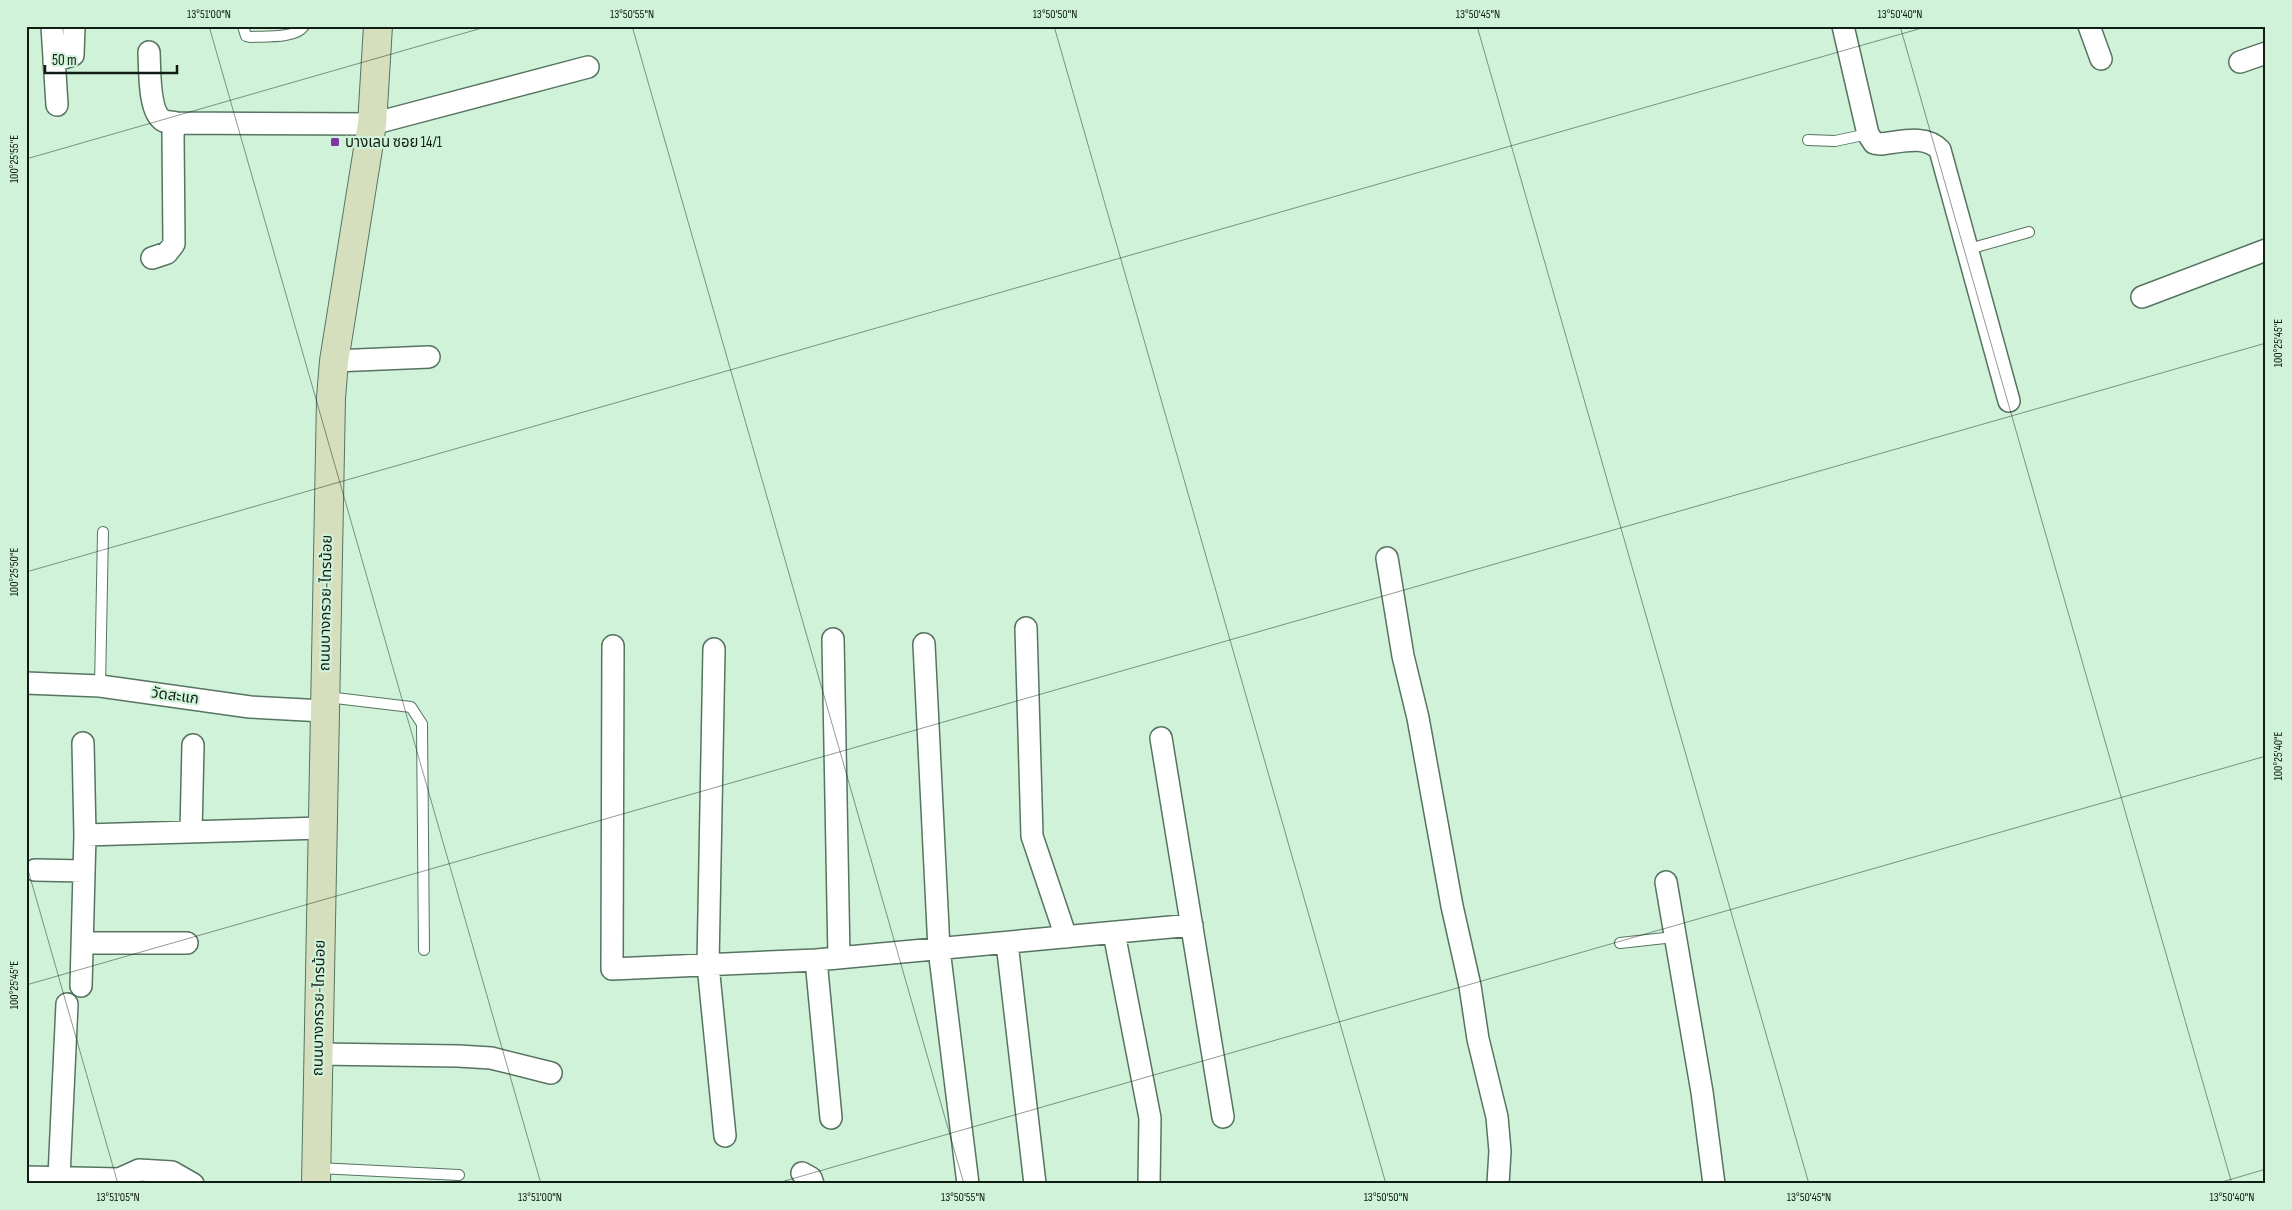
<svg xmlns="http://www.w3.org/2000/svg" width="2292" height="1210" font-family="'Sofia Sans Condensed','Noto Sans Thai',sans-serif">
  <style>
    .lines { fill: none; stroke-linecap: round; stroke-linejoin: round }
    .lane-casing { stroke: #567460; stroke-width: 12 }
    .street-casing { stroke: #567460; stroke-width: 24 }
    .secondary-casing { stroke: #567460; stroke-width: 30 }
    .lane { stroke: #fff; stroke-width: 10 }
    .street { stroke: #fff; stroke-width: 21 }
    .secondary { stroke: #d6dfbd; stroke-width: 28 }
    .ticks { fill: none; stroke: #101d14; stroke-width: 1; stroke-opacity: 0.45 }
    .poi-dot { fill: #7d35a7; stroke: #d0f2d9; stroke-width: 2 }
    .labels { text-anchor: middle; dominant-baseline: central; stroke-width: 4.5; stroke-linejoin: round; paint-order: stroke }
    .poi-label { font-size: 15px; fill: #101d14; stroke: #d0f2d9; text-anchor: start }
    .street-label { font-size: 15px; fill: #101d14; stroke: #d0f2d9 }
    .neatline { fill: none; stroke: #101d14; stroke-width: 2 }
    .ticks-label { font-size: 12px; text-anchor: middle; fill: #101d14 }
  </style>
  <rect width="100%" height="100%" fill="#d0f2d9"/>
  <g class="lines">
    <defs>
      <path id="lane" d="M243 26 246 36 250 37C264 36 295 39 304 26
        M1808 140 1835 141 1868 134
        M1969 249 2029 232
        M100 686 103 532
        M327 697 411 707 422 724 424 950
        M1620 943 1674 937
        M318 1168 459 1175"/>
      <path id="street" d="M52 26 57 105
        M1843 26 1868 134 1874 143 1881 144C1901 142 1925 134 1940 150L2009 401
        M2089 26 2101 59
        M149 52C150 68 148 113 164 121 167 122 172 122 176 123L372 124 588 67
        M54 61 73 55 74 26
        M2240 62 2266 53
        M152 258 167 253 174 244 173 134 176 123
        M2142 297 2266 250
        M334 361 429 357
        M1387 558 1403 656 1418 718 1452 906 1470 986 1478 1039 1497 1117 1500 1151 1498 1184
        M1026 628 1032 836 1066 937
        M833 639 839 958
        M924 644 939 949 968 1184
        M613 646 612 969 816 960 1192 925
        M714 649 708 965 725 1136
        M26 683 100 686 250 707 324 711
        M1161 738 1223 1117
        M191 832 193 745
        M85 835 321 828
        M35 870 84 871
        M1666 882 1702 1092 1714 1184
        M1114 933 1150 1118 1149 1184
        M83 943H187
        M1007 943 1035 1184
        M816 960 831 1118
        M81 986 85 835 83 743
        M318 1054 458 1056 491 1058 551 1073
        M802 1173 811 1178 813 1184
        M26 1177 119 1179 139 1170 172 1172 193 1184
        M59 1177 67 1004"/>
      <path id="secondary" d="M316 1184 331 398 334 361 372 124 378 26"/>
    </defs>
    <use href="#lane" class="lane-casing"/>
    <use href="#street" class="street-casing"/>
    <use href="#secondary" class="secondary-casing"/>
    <use href="#lane" class="lane"/>
    <use href="#street" class="street"/>
    <use href="#secondary" class="secondary"/>
  </g>
  <path class="ticks" d="M209 26 541 1184M632 26 964 1184M1054 26 1386 1184M1477 26 1809 1184M1900 26 2232 1184M26 159 489 26M26 572 1929 26M26 863 118 1184M26 985 2266 343M774 1184 2266 756M2215 1184 2266 1169"/>
  <rect class="poi-dot" x="330" y="137" width="10" height="10" rx="2.5"/>
  <g class="labels">
    <g class="poi-label">
      <text x="345" y="142">บางเลน ซอย 14/1</text>
    </g>
    <g class="street-label">
      <text transform="translate(326 603) rotate(-89)">ถนนบางกรวย-ไทรน้อย</text>
      <text transform="translate(175 696) rotate(8)">วัดสะแก</text>
      <text transform="translate(319 1008) rotate(-89)">ถนนบางกรวย-ไทรน้อย</text>
    </g>
  </g>
  <rect width="2292" height="1210" fill="none" stroke="#d0f2d9" stroke-width="55"/>
  <path d="M45 65v8h132v-8" fill="none" stroke="#101d14" stroke-width="2.5"/>
  <text x="52" y="65" font-size="15" fill="#101d14" stroke="#d0f2d9" stroke-width="4" paint-order="stroke">50 m</text>
  <rect x="28" y="28" width="2236" height="1154" class="neatline"/>
  <g class="ticks-label">
    <text x="209" y="18">13°51'00"N</text>
    <text x="632" y="18">13°50'55"N</text>
    <text x="1055" y="18">13°50'50"N</text>
    <text x="1478" y="18">13°50'45"N</text>
    <text x="1900" y="18">13°50'40"N</text>
    <text transform="translate(14 159) rotate(-90)" y="4">100°25'55"E</text>
    <text transform="translate(2278 343) rotate(-90)" y="4">100°25'45"E</text>
    <text transform="translate(14 572) rotate(-90)" y="4">100°25'50"E</text>
    <text transform="translate(2278 756) rotate(-90)" y="4">100°25'40"E</text>
    <text transform="translate(14 985) rotate(-90)" y="4">100°25'45"E</text>
    <text x="118" y="1201">13°51'05"N</text>
    <text x="540" y="1201">13°51'00"N</text>
    <text x="963" y="1201">13°50'55"N</text>
    <text x="1386" y="1201">13°50'50"N</text>
    <text x="1809" y="1201">13°50'45"N</text>
    <text x="2232" y="1201">13°50'40"N</text>
  </g>
</svg>
